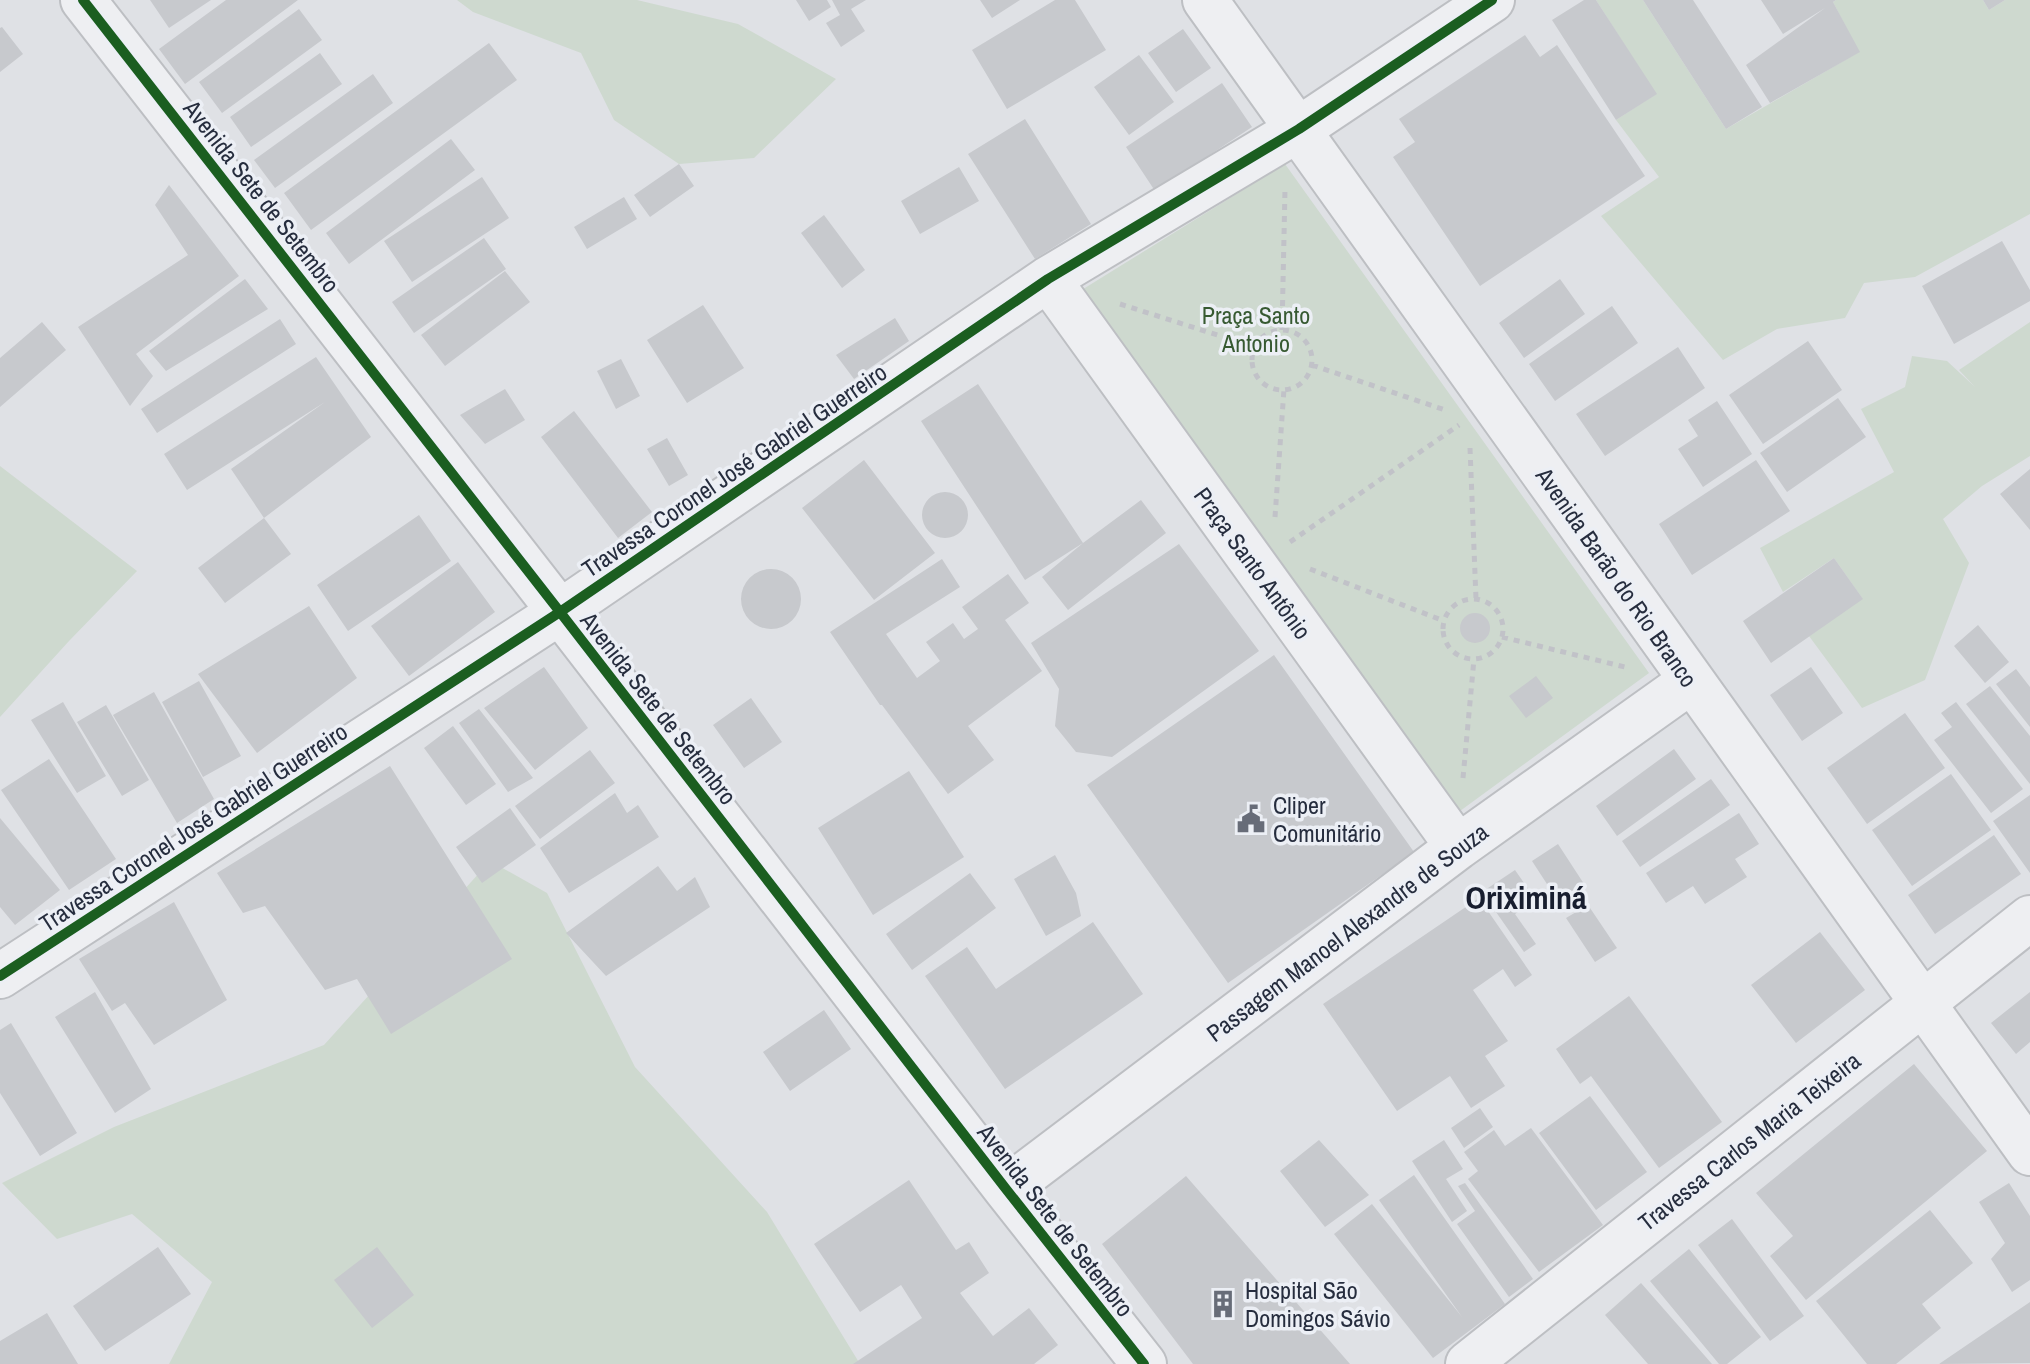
<svg xmlns="http://www.w3.org/2000/svg" width="2030" height="1364" font-family="'Archivo Narrow',sans-serif">
  <style>
    .green { fill: #ced9cf }
    .building { fill: #c7c9cd }
    .lines { fill: none; stroke-linecap: round; stroke-linejoin: round }
    .minor-casing { stroke: #bdbfc3; stroke-width: 48 }
    .tertiary-casing { stroke: #bdbfc3; stroke-width: 48 }
    .path { stroke: #c1c2c8; stroke-width: 5; stroke-dasharray: 6 6; stroke-linecap: butt }
    .minor { stroke: #eeeff2; stroke-width: 44 }
    .tertiary { stroke: #eeeff2; stroke-width: 44 }
    .cycleway-casing { stroke: #eceff5; stroke-width: 15 }
    .cycleway { stroke: #1b5e20; stroke-width: 10 }
    .labels { text-anchor: middle; dominant-baseline: central; stroke-width: 7; stroke-linejoin: round; paint-order: stroke }
    .street-label { font-size: 24px; fill: #262d3e; stroke: #eceff5 }
    .park-label { font-size: 24px; fill: #375a32; stroke: #eceff5 }
    .poi-label { font-size: 24px; fill: #262d3e; stroke: #eceff5; text-anchor: start }
    .district-label { font-size: 32px; font-weight: bold; fill: #181e2f; stroke: #eceff5 }
  </style>
  <rect width="100%" height="100%" fill="#dfe1e5"/>
  <path class="green" d="M457 0H637L738 24 836 79 754 158 679 164 614 120 581 53 473 12Z
    M1596 0H1643L1726 129 1859 52 1833 2 1836 0H1983L1989 10 2005 0H2030V214L1915 277 1864 283 1845 318 1777 329 1723 360 1601 216 1659 177 1616 120 1656 94Z
    M1285 164 1649 673 1460 811 1080 291Z
    M2030 322V456L1982 486 1943 519 1969 563 1925 680 1862 708 1809 636 1862 598 1834 558 1783 592 1760 548 1894 472 1861 409 1905 387 1912 356 1947 361 1975 387 1959 370Z
    M0 466 137 571 69 641 0 717Z
    M490 861 547 893 635 1067 767 1212 860 1364H169L212 1282 132 1214 57 1239 2 1183 114 1127 324 1045Z"/>
  <path class="building" d="M150 0H211L169 28Z
    M226 0H298L185 84 159 49Z
    M796 0H827L831 7 809 21Z
    M832 0H866L851 9 865 31 841 47 826 23 840 15Z
    M980 0H1020L992 18Z
    M1055 0H1075L1106 50 1007 109 972 50Z
    M1584 0H1596L1657 94 1616 120 1552 20Z
    M1643 0H1693L1762 107 1726 129Z
    M1761 0H1836L1833 2 1860 52 1770 103 1746 65 1825 8 1783 34Z
    M1983 0H2005L1989 10Z
    M299 9 322 40 222 113 199 82Z
    M2 27 23 54 0 72V28Z
    M1183 29 1211 68 1176 92 1148 53Z
    M1525 35 1540 57 1557 45 1645 176 1480 286 1393 157 1415 142 1399 119Z
    M489 43 517 80 311 230 284 193Z
    M320 53 342 84 251 147 230 117Z
    M1139 55 1174 102 1129 135 1094 87Z
    M373 74 393 103 275 188 254 160Z
    M1222 83 1252 127 1155 191 1126 147Z
    M1025 119 1091 224 1035 259 968 154Z
    M451 139 475 170 349 264 326 233Z
    M679 164 694 186 650 217 634 195Z
    M959 167 979 201 920 234 901 201Z
    M482 177 509 218 412 282 384 241Z
    M169 185 239 276 136 354 153 376 130 406 78 327 188 255 155 205Z
    M624 197 637 219 587 249 574 227Z
    M824 215 865 270 842 288 801 233Z
    M484 238 506 269 414 333 392 302Z
    M2002 241 2030 290V301L1954 344 1922 286Z
    M505 271 530 302 445 366 421 335Z
    M245 279 268 309 166 371 149 351Z
    M1560 279 1585 314 1524 358 1499 323Z
    M703 305 744 368 687 403 647 340Z
    M1612 306 1638 343 1555 401 1529 364Z
    M895 318 909 341 854 379 836 355Z
    M280 319 296 344 157 433 141 409Z
    M42 322 66 350 0 407V358Z
    M1808 341 1842 390 1763 444 1729 395Z
    M1678 347 1705 388 1605 456 1576 414Z
    M316 357 371 437 264 518 231 469 325 402 187 490 164 454Z
    M621 359 640 396 616 409 597 371Z
    M978 384 1083 543 1141 500 1166 533 1068 610 1042 577 1083 543 1025 580 921 421Z
    M505 389 525 420 485 444 460 415Z
    M1838 398 1866 437 1787 492 1760 453Z
    M1717 401 1752 454 1703 487 1678 449 1698 436 1688 420Z
    M574 411 652 512 618 538 541 437Z
    M667 438 688 475 669 486 647 449Z
    M864 460 935 553 874 600 802 508Z
    M1756 460 1790 511 1692 575 1659 524Z
    M2030 469V530L2000 494Z
    M922 515a23 23 0 1 1 46 0a23 23 0 1 1-46 0Z
    M419 515 451 561 348 631 317 585Z
    M264 518 291 554 225 603 198 568Z
    M1179 544 1259 651 1112 757 1076 752 1055 726 1059 689 1031 643Z
    M1834 558 1863 599 1771 663 1743 621Z
    M942 559 960 587 886 634 917 678 940 661 926 642 953 623 964 639 978 629 962 607 1008 574 1029 603 1005 620 1042 671 968 726 994 760 948 794 882 705H880L830 632Z
    M458 562 495 612 409 676 371 626Z
    M741 599a30 30 0 1 1 60 0a30 30 0 1 1-60 0Z
    M309 606 357 678 257 753 198 674Z
    M1460 628a15 15 0 1 1 30 0a15 15 0 1 1-30 0Z
    M1978 625 2009 662 1985 683 1954 646Z
    M1274 655 1414 852 1228 983 1087 785Z
    M544 667 588 728 535 770 484 708Z
    M1811 667 1843 713 1802 741 1770 695Z
    M2016 669 2030 687V727L1996 684Z
    M1536 676 1553 698 1526 718 1509 696Z
    M199 681 241 756 203 777 162 702Z
    M1990 686 2030 736V784L1966 704Z
    M154 692 214 799 177 823 113 715Z
    M751 698 782 742 744 768 713 725Z
    M63 702 106 776 77 793 31 720Z
    M1956 702 2023 789 1991 813 1934 740 1952 727 1941 713Z
    M106 705 149 780 122 796 77 722Z
    M479 709 533 778 508 792 459 723Z
    M1905 713 1945 768 1867 824 1827 768Z
    M453 726 496 784 466 805 424 748Z
    M1674 749 1696 779 1617 836 1596 806Z
    M590 750 615 783 540 839 515 806Z
    M49 759 116 859 69 890 1 790Z
    M390 766 512 959 391 1034 357 979 325 990 265 906 243 913 217 873Z
    M909 771 964 857 873 915 818 828Z
    M1951 774 1991 830 1912 886 1872 830Z
    M1711 779 1730 805 1640 867 1622 841Z
    M615 793 627 813 638 805 659 837 569 893 540 848Z
    M2030 795V873L1993 821Z
    M510 808 536 845 482 883 456 847Z
    M1739 813 1759 844 1735 859 1747 877 1705 904 1693 886 1666 903 1646 873Z
    M0 818 60 890 15 925 0 907Z
    M1994 835 2021 874 1935 934 1908 895Z
    M1558 844 1586 887 1560 904 1532 861Z
    M1055 855 1076 893 1081 916 1046 936 1014 879Z
    M658 866 677 891 695 877 710 907 606 976 566 933Z
    M1515 870 1536 900 1515 914 1536 944 1524 952 1482 892Z
    M970 873 996 908 912 970 886 934Z
    M1479 898 1532 975 1515 987 1503 969 1473 990 1508 1041 1485 1056 1505 1086 1471 1108 1450 1076 1397 1111 1323 1004Z
    M174 902 227 1000 154 1045 125 1003 112 1011 79 959Z
    M1588 905 1617 948 1595 962 1566 918Z
    M1093 922 1143 994 1005 1089 925 976 967 947 996 989Z
    M1820 932 1865 990 1796 1043 1751 985Z
    M95 992 151 1089 115 1113 55 1017Z
    M2030 992V1042L2016 1054 1991 1023Z
    M1629 996 1722 1122 1659 1168 1591 1076 1580 1084 1556 1049Z
    M824 1010 851 1049 790 1091 763 1052Z
    M11 1023 77 1133 40 1156 0 1093V1030Z
    M1914 1064 1987 1151 1806 1300 1770 1256 1793 1236 1756 1193Z
    M1590 1096 1647 1172 1596 1210 1539 1133Z
    M1480 1108 1493 1127 1464 1148 1451 1128Z
    M1531 1128 1603 1225 1539 1272 1468 1179 1478 1171 1464 1152 1494 1130 1505 1146Z
    M1319 1140 1369 1195 1325 1227 1280 1171Z
    M1444 1140 1463 1169 1446 1179 1467 1211 1452 1222 1412 1161Z
    M1414 1175 1505 1304 1433 1358 1334 1234 1372 1204 1462 1317 1379 1200Z
    M1186 1176 1350 1364H1193L1102 1244Z
    M909 1180 956 1250 969 1242 989 1273 960 1293 993 1336 1029 1308 1058 1345 1034 1364H853L922 1318 901 1285 860 1312 814 1244Z
    M1465 1183 1533 1279 1509 1297 1457 1224 1475 1211 1458 1186Z
    M2009 1183 2030 1216V1280L2012 1292 1991 1259 2005 1243 1979 1202Z
    M1930 1210 1973 1263 1922 1304 1941 1328 1896 1364H1867L1816 1301Z
    M1732 1219 1804 1316 1770 1341 1698 1245Z
    M158 1247 191 1294 105 1351 73 1306Z
    M377 1247 414 1295 372 1328 334 1280Z
    M1689 1249 1761 1337 1727 1364H1719L1650 1281Z
    M1641 1283 1712 1364H1648L1605 1315Z
    M2030 1302V1363L1939 1364Z
    M47 1313 78 1364H0V1341Z"/>
  <g class="lines">
    <defs>
      <path id="minor" d="M83 0 560 612 1006 1189 1144 1364
        M1205 0 2030 1153
        M1048 279 1458 847
        M0 976 560 612 1048 279 1299 129 1492 0
        M1006 1189 1458 847 1691 681"/>
      <path id="tertiary" d="M1468 1364 2030 918"/>
    </defs>
    <use href="#minor" class="minor-casing"/>
    <use href="#tertiary" class="tertiary-casing"/>
    <path class="path" d="M1120 304 1255 347
      M1282 330 1285 189
      M1252 360a30 30 0 1 1 60 0a30 30 0 1 1-60 0Z
      M1312 365 1445 410
      M1470 448 1476 599
      M1275 517 1284 389
      M1290 542 1459 425
      M1310 569 1444 621
      M1443 629a30 30 0 1 1 60 0a30 30 0 1 1-60 0Z
      M1502 637 1629 668
      M1463 778 1474 659"/>
    <use href="#minor" class="minor"/>
    <use href="#tertiary" class="tertiary"/>
    <defs>
      <path id="cycleway" d="M83 0 560 612 1006 1189 1144 1364
        M0 976 560 612 1048 279 1299 129 1492 0"/>
    </defs>
    <use href="#cycleway" class="cycleway-casing"/>
    <use href="#cycleway" class="cycleway"/>
  </g>
  <defs>
    <symbol id="civic-bare" viewBox="-9 -9 18 18"><path d="M-.6-6.5H3V-4.5H.6V-3L4-1V1h2V6H-6V1h2V-1L-.6-3ZM-1.2 2.5V6h2.4V2.5Z" fill="#676c78" stroke="#eceff5" stroke-width="2.5" paint-order="stroke"/></symbol>
    <symbol id="building-bare" viewBox="-9 -9 18 18"><path d="M-4-6H4V6H1V3H-1V6H-4ZM-2.5-4.3h1.7v1.8h-1.7ZM.8-4.3h1.7v1.8H.8ZM-2.5-1h1.7V.8h-1.7ZM.8-1h1.7V.8H.8Z" fill="#676c78" stroke="#eceff5" stroke-width="2.5" paint-order="stroke"/></symbol>
  </defs>
  <g fill-rule="evenodd">
    <use href="#civic-bare" x="1231" y="799" width="40" height="40"/>
    <use href="#building-bare" x="1203" y="1284" width="40" height="40"/>
  </g>
  <g class="labels">
    <g class="street-label">
      <text transform="translate(262 196) rotate(52)">Avenida Sete de Setembro</text>
      <text transform="translate(734 470) rotate(-34)">Travessa Coronel José Gabriel Guerreiro</text>
      <text transform="translate(1253 563) rotate(54)">Praça Santo Antônio</text>
      <text transform="translate(1617 577) rotate(55)">Avenida Barão do Rio Branco</text>
      <text transform="translate(659 708) rotate(52)">Avenida Sete de Setembro</text>
      <text transform="translate(193 827) rotate(-33)">Travessa Coronel José Gabriel Guerreiro</text>
      <text transform="translate(1347 932) rotate(-37)">Passagem Manoel Alexandre de Souza</text>
      <text transform="translate(1749 1141) rotate(-38)">Travessa Carlos Maria Teixeira</text>
      <text transform="translate(1056 1220) rotate(52)">Avenida Sete de Setembro</text>
    </g>
    <g class="park-label">
      <text x="1256" y="315">Praça Santo<tspan x="1256" dy="28">Antonio</tspan></text>
    </g>
    <g class="poi-label">
      <text x="1273" y="805">Cliper<tspan x="1273" dy="28">Comunitário</tspan></text>
      <text x="1245" y="1290">Hospital São<tspan x="1245" dy="28">Domingos Sávio</tspan></text>
    </g>
    <g class="district-label">
      <text x="1526" y="897">Oriximiná</text>
    </g>
  </g>
</svg>
